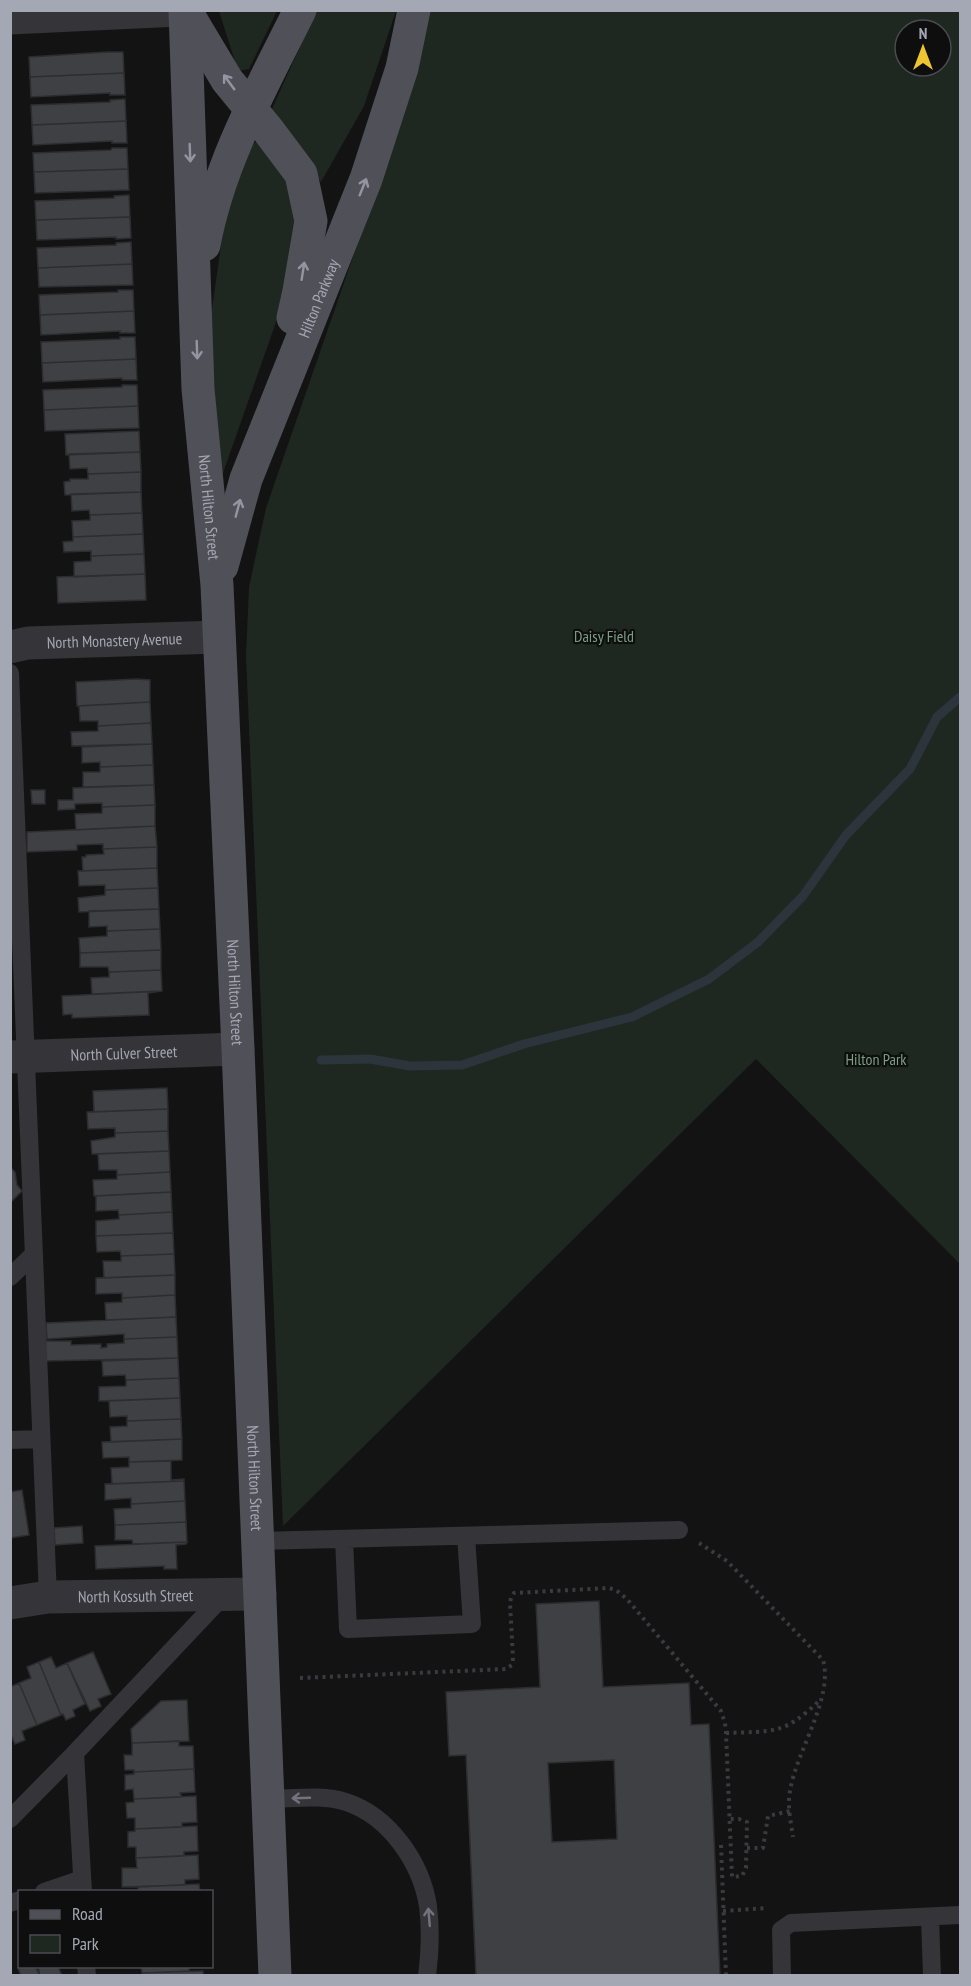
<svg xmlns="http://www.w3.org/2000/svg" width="971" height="1986" font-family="'PT Sans Narrow',sans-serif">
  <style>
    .green { fill: #1f2721; fill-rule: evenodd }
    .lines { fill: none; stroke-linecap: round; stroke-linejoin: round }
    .stream { stroke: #2c343c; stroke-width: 9 }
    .building { fill: #3f4044; stroke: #2d2d30; stroke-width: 1.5; fill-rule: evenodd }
    .path { stroke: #3a3b40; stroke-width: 4; stroke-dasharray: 3 4.5; stroke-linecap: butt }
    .lane { stroke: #343439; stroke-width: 18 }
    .street { stroke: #343439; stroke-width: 33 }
    .primary { stroke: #505158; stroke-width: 33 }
    .oneway { stroke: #9396a2 }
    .oneway2 { stroke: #72737d }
    .labels { text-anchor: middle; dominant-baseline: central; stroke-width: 4.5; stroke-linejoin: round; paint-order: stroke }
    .street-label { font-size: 16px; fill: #a4a7b4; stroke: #0e0e0f }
    .park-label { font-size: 16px; fill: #7c9f82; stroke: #0e0e0f }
  </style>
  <rect width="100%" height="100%" fill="#131314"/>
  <path class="green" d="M219 11H277L249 69 238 71Z
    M316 11H396L364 106 321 182 272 109Z
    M428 11H960V1264L756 1059 283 1526 246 656 249 587 266 508 410 92ZM905 30H941V66H905Z
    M260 139 286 175 299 228 289 285 222 476 215 475 211 316 227 203 249 147Z"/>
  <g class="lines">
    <path class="stream" d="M321 1060 370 1059 410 1066 462 1065 524 1044 632 1017 709 979 758 942 803 896 846 835 910 769 937 717 960 697"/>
  </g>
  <path class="building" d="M107 52H123L124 73 30 77 29 57Z
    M124 73 125 95H110V93L31 97 30 77Z
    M125 99 126 121 32 125 31 105 110 102V100Z
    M126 121 127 143H112V141L33 145 32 125Z
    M112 148H127L128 169 34 172 33 153 111 150Z
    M128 169 129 190 35 193 34 172Z
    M129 195 130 217 36 220 35 201 114 198V196Z
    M130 217 131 238 116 239V237L37 240 36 220Z
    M131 242 132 264 38 268 37 248 116 245V243Z
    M132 264 133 285 39 287 38 268Z
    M118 290H133L134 311 40 315 39 295 118 292Z
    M134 311 135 333H120V331L41 335 40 315Z
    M120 337H135L136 359 42 363 41 342 120 339Z
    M136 359 137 380H122V378L43 382 42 363Z
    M122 385H137L138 406 44 410 43 390 122 387Z
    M138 406 139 428 45 431 44 410Z
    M139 431 140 452 66 455 65 434Z
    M140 452 141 472 88 474 87 468 70 469 69 454Z
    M141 472V492L65 495 64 482 70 481V479H88V474Z
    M141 492 142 513 90 515 89 510 72 511 71 494Z
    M142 513 143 534 73 537 72 521 90 520V515Z
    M143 534 144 554 91 556V551L64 552 63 542 73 541V537Z
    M144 554 145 574 74 577V562L91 561V556Z
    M145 574 146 600 58 603 57 577Z
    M137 679 150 680V702L77 706 76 682Z
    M150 702 151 723 98 726V721H80L79 706Z
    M151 723 152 744 72 746 71 732 98 731V726Z
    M152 744 153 765 100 767V762L82 763V747Z
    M153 765 154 785 83 787V772H100V767Z
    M154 785 155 805 102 807V803L75 804V809L58 810V800H73V788Z
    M31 790H45V804H32Z
    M155 805V826L76 830 75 814 102 813V807Z
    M155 826 157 847 103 849V844L77 845V850L27 852V832Z
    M157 847V868L83 871 82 857H86V855L104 854 103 849Z
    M157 868 158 888 105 890V885L79 886 78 871Z
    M158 888 159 909 79 912 78 898 105 895V890Z
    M159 909 160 929 107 931V926L89 927V911Z
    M160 929 161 950 80 953 79 938 107 936V931Z
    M161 950V970L109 972 108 967H80V953Z
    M161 970 162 991 92 994 91 978 109 977V972Z
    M162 991 148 993 149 1015 72 1018V1014L63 1015 62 996Z
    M167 1088 168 1109 94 1112 93 1091Z
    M168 1109V1131L115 1133V1128L88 1129 87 1112Z
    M168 1131 169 1151 92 1154 91 1141 115 1137V1133Z
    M169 1151 170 1172 117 1175V1170H99L98 1154Z
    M10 1167 15 1172 17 1185 22 1191 10 1203Z
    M170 1172 171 1192 94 1196 93 1180 117 1179V1175Z
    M171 1192 172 1212 119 1215 118 1210 96 1211V1196Z
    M172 1212 173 1233 96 1236V1221L119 1219V1215Z
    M173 1233 174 1254 121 1256 120 1251 97 1252 96 1236Z
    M174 1254 175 1275 104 1278 103 1261H121V1256Z
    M175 1275V1295L122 1298V1293L96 1294V1278Z
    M175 1295 176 1317 106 1320 105 1303 122 1302V1298Z
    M176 1317 177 1337 124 1339V1334L47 1339 46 1323Z
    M177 1337 178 1358 45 1361 44 1341H71V1345L101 1344V1348L107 1347V1344L124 1343V1339Z
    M178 1358 179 1378 126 1380 125 1375 103 1376 102 1361Z
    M179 1378 180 1398 99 1401V1387L126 1386V1380Z
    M180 1398 181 1419 127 1421V1416L110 1417 109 1401Z
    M181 1419 182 1439 111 1442 110 1427 127 1426V1421Z
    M182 1439V1460L129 1462V1457L103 1458 102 1442Z
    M171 1461V1480L184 1479V1481L112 1484 111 1468 129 1467V1462Z
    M184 1481 185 1501 131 1504V1498L105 1500V1484Z
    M22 1490 29 1535 10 1538V1492Z
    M185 1501 186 1522 115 1525 114 1509 131 1508V1504Z
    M186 1522 187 1542 133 1544 132 1540H115V1525Z
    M82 1526 83 1543 55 1545 54 1528Z
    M187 1542 186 1544 176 1545 177 1569H164V1566L96 1569 95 1546Z
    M599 1601 603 1687 689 1683 691 1725 709 1724 720 1976H476L466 1755 449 1756 446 1692 540 1687 536 1604ZM614 1760 617 1839 552 1842 548 1763Z
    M93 1652 111 1694 98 1699 101 1706 90 1711 67 1663Z
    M51 1657 56 1668 67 1663 85 1704 73 1710 75 1716 66 1720 63 1714 61 1715 39 1662Z
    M39 1662 61 1715 37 1725 19 1683 31 1678 27 1667Z
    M19 1683 37 1725 22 1731 25 1740 15 1744 10 1733V1687Z
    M187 1700 189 1741 132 1743 131 1729 161 1701Z
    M179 1741V1746H193L194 1769 134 1772V1770H125L124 1755H132V1743Z
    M194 1769 195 1792 180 1793 182 1797 134 1799 133 1789 125 1790V1775L134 1774V1772Z
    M196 1796 197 1822 182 1823V1827L135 1829V1818H127L126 1803 134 1802V1799Z
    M197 1826 198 1851 184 1852V1856L136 1858V1847H128V1832L135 1831V1829Z
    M198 1855 199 1879 185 1880V1885L122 1887V1868H137L136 1858Z
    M199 1884 200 1892H138V1887Z
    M22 1966H35L40 1976H21L18 1968Z
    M38 1966H58L62 1976H40Z
    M141 1966H189V1971L142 1973Z
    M203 1971V1976H142V1973Z"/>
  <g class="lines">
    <path class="path" d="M699 1543 727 1561 823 1660C834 1697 796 1752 790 1791 787 1805 791 1823 793 1837
      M300 1678 506 1669 512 1665 513 1658 510 1603 511 1598 514 1593 609 1588 616 1590 627 1599 721 1711 725 1723 726 1733 732 1877 742 1876 746 1868 747 1822 739 1819H730
      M726 1733C774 1731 784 1735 820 1700
      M721 1845 726 1976
      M747 1848H763L768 1816 790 1811
      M723 1911 767 1908"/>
    <path class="lane" d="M10 673 48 1597
      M10 1277 34 1254
      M10 1440 41 1439
      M344 1539 348 1629 472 1624 466 1536
      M258 1541 679 1530
      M268 1799C292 1799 322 1794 346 1802 389 1816 421 1862 428 1906 431 1930 430 1952 427 1976
      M10 1819 75 1753
      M44 1892 82 1879
      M83 1892 75 1753 224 1595
      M10 1903 20 1900
      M930 1917 932 1976
      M86 1966 87 1976
      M782 1976 781 1930 791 1923 960 1915"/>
    <g class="street">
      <path d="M10 18 179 10"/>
      <path id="s1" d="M10 647 28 643 219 637"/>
      <path id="s2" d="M10 1057 238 1049"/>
      <path id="s3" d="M10 1603 48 1597 260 1594"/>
    </g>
    <g class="primary">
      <path id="s4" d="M185 10 198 389 217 585 238 1049 275 1976"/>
      <path d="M187 13 227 80 268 130 301 174 311 221 299 291 293 318"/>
      <path d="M204 245C219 162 263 85 300 10"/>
      <path id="s5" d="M222 566 246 479 366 179 402 68 414 10"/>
    </g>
  </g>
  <defs><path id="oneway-shaft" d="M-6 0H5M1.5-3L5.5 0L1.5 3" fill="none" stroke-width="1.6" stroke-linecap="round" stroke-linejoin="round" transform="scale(1.5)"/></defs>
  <g class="oneway">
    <use href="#oneway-shaft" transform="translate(229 82) rotate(-126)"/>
    <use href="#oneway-shaft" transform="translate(190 153) rotate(88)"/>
    <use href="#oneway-shaft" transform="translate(363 187) rotate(-68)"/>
    <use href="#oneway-shaft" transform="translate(303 271) rotate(-81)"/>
    <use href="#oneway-shaft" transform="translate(197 350) rotate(88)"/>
    <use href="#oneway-shaft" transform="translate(238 508) rotate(-75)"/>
  </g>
  <g class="oneway2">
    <use href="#oneway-shaft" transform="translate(301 1798) rotate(178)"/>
    <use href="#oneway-shaft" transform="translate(429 1917) rotate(-95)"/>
  </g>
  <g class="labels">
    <g class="street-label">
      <text stroke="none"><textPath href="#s5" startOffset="285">Hilton Parkway</textPath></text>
      <text stroke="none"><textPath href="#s4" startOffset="498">North Hilton Street</textPath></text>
      <text stroke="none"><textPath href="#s1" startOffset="105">North Monastery Avenue</textPath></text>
      <text stroke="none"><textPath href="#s4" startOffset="984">North Hilton Street</textPath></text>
      <text stroke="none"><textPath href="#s2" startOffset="114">North Culver Street</textPath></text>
      <text stroke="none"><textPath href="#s4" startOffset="1470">North Hilton Street</textPath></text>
      <text stroke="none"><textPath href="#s3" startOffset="126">North Kossuth Street</textPath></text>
    </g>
    <g class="park-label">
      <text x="604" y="636">Daisy Field</text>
      <text x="876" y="1059">Hilton Park</text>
    </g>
  </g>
  <rect width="971" height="1986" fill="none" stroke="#a4a7b4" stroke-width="24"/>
  <rect x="18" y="1890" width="195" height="78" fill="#0e0e0f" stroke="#4a4b51" stroke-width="1.5"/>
  <rect x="30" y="1910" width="30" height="9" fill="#505158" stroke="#4a4b51" stroke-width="1.5"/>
  <text x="72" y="1920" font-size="18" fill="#a4a7b4">Road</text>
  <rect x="30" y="1935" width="30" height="18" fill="#1f2721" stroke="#4a4b51" stroke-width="1.5"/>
  <text x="72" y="1950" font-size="18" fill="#a4a7b4">Park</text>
  <g transform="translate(923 48)"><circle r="28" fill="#0e0e0f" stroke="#4a4b51" stroke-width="1.5"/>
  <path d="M0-4.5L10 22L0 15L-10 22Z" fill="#edc432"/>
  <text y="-9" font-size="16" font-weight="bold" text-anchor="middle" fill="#a4a7b4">N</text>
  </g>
</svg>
